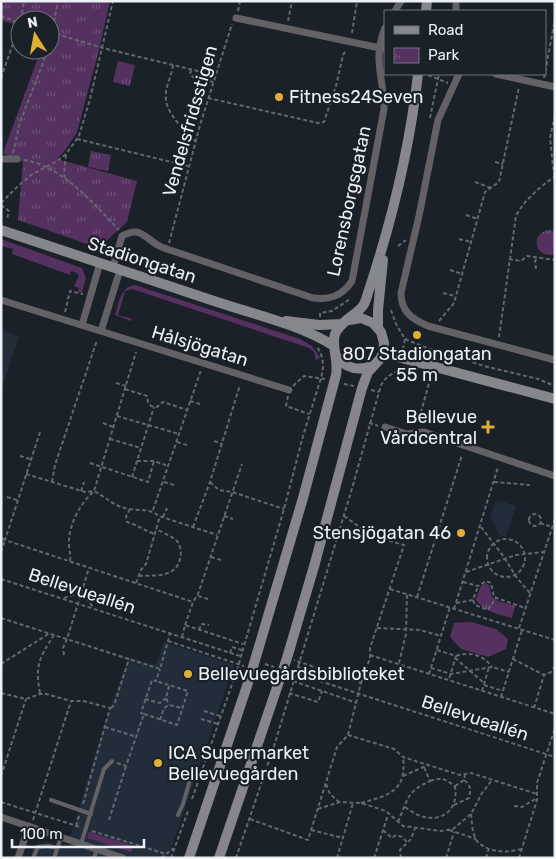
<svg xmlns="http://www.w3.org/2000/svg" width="556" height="859" font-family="Rubik,sans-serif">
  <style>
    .built { fill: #222d39 }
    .grass { fill: #553160 }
    .park { fill: url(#park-tufts) }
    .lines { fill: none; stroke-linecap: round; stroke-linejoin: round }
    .path { stroke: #62686f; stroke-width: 2; stroke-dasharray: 4 2.5; stroke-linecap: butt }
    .lane { stroke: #616166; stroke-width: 4 }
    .street { stroke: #616166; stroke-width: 7 }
    .secondary { stroke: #86868d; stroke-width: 10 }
    .poi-dot { fill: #dfb034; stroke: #1b2129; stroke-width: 2 }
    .labels { text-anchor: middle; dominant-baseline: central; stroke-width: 4.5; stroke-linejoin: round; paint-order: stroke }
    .poi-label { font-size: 18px; fill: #ecf1f6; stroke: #1b2129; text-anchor: start }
    .street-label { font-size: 18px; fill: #ecf1f6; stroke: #1b2129 }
  </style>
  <defs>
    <pattern id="park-tufts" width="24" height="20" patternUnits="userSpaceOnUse" patternTransform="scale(1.25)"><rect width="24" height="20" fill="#553160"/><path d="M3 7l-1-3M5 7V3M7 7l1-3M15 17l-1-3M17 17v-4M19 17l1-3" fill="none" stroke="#6e4f77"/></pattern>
  </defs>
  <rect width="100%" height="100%" fill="#1b2129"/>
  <path class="built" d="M1 330 19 336 1 391Z
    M500 501 516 506 506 537 500 535 490 517 495 503Z
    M164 642 234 665 168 858H30L33 846 45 841 67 848 104 725 129 657 156 665Z"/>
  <path class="grass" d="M1 239 82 268 86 278 82 292H78L79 288 74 286 79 276 77 273 71 271 70 275 12 254 13 249 1 246Z
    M135 285 300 339 312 346 320 357 316 361 314 352 309 348 132 289 125 291 118 315 132 319 131 321 115 315C119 303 120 287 135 285Z
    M471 622 496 629 508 639 506 649 488 657 461 649 450 637 454 623Z
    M89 832 134 846 131 852 87 838Z"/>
  <path class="park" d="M1 1H110L99 50 77 132 66 149 57 159 137 181 127 222 102 245 93 246 18 220 23 162 3 153 39 55 25 50H50V20H20V26L1 20Z
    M118 61 135 65 130 86 113 82Z
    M91 151 111 155 108 171 88 167Z
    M549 230 555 232V254C535 260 529 233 549 230Z
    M485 583 489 585 492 597 498 601 515 606 512 618C500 615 483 611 476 600 477 595 479 591 481 586Z"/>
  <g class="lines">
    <path class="path" d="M238 11 240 1
      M1 16 20 23
      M21 20 24 1
      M288 21 292 1
      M50 32 103 48 214 75
      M352 33 357 1
      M50 41 58 1
      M173 65C172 74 167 84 166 92 163 112 183 128 195 141
      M191 70 190 74 193 77 213 82
      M428 75 448 83
      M1 78 20 24
      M544 78 555 19
      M208 98 318 123 324 122 336 86 343 55 346 50
      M555 115 550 138 555 184
      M430 118 439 74
      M77 139 188 166
      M13 153 20 122 42 66 47 50
      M24 160C61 165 94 204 119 230
      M495 162 503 164
      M65 178 64 173 66 154
      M475 182 491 188
      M1 203 18 186 31 175 57 161 66 154 79 136 90 99 113 1
      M1 205 9 211 7 219
      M466 215 478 219
      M459 239 471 242
      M169 243 200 125 232 24
      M398 246 406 240
      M509 259 521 261 527 256 555 260
      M536 269 535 261 538 257
      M450 270 462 274
      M443 293 455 296
      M391 310 396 324 405 339 403 349
      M65 312 70 291 83 294
      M320 317V313L332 311 350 299
      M439 321 454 303 485 192 499 182 519 87
      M499 337 516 216C524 200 540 187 554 177
      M405 339 427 348 484 366 538 379 555 386
      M116 383 126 386
      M344 384 354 386
      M293 386 304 376 325 379
      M125 389 147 396 148 402 151 406 157 407 163 402 187 410
      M371 390 379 392
      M288 396 286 406 309 414
      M190 401 200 404
      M117 416 179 434
      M419 419 430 380
      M103 423 113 427
      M369 423 378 426
      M40 432 5 540 193 602
      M110 439 141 448
      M214 441 222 444
      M177 442 187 445
      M20 456 30 459
      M137 461H154L168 466
      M90 463 148 482 154 461
      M26 474 85 492 94 491C106 497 114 507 129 509 140 511 149 508 159 516L217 535
      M132 477 154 407
      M52 482 55 465 97 340
      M164 482 174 485
      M210 482 219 490 232 492 284 509
      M494 482 530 485
      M81 491 84 482
      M7 497 17 500
      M130 509 126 516 127 522C138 525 145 531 155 534
      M153 510 201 370
      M529 520a6 6 0 1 1 12 0a6 6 0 1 1-12 0Z
      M224 516 233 519
      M344 516 372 536 404 545 370 648V658L361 683
      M163 517 167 508
      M540 523 552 527
      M193 527 210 482 240 385
      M481 527 504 557 517 578 530 593
      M1 538 5 540 1 552
      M487 558a19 19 0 1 1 38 0a19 19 0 1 1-38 0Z
      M211 557 221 560
      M70 561C71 555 69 551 69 545 68 525 80 504 94 491L136 352
      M466 572 516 555 543 552
      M139 576C148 575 162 577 170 572 181 567 184 551 177 541 172 536 163 533 156 529
      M1 579 240 656
      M463 582 478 586 486 581 491 583 494 597 525 608
      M136 583 141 570 146 564 160 516
      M390 589 555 640
      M198 596 208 599
      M417 597 462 455
      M64 598 81 592 93 607
      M473 600 475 605 488 610 496 598
      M456 603 473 600 478 586
      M454 609 498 467
      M1 618 160 669 170 634
      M185 625 193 602 198 594 242 464
      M377 628 420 630 441 636
      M519 628 555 519
      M199 630 201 624 209 625
      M182 637 185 625 243 644
      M168 641 244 666
      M437 650 456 656 449 679
      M230 653 232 647 242 650
      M64 655 63 648 67 639 89 568
      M370 655 555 714
      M456 656C469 651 484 655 492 667
      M455 658 484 683
      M513 659 544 675
      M399 663 406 634 407 594
      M1 664 50 633
      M265 664 274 667
      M297 667 312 672 310 678
      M431 668 451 674 492 667 509 672
      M429 674 450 607
      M301 675 555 757
      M293 681 357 703
      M484 685 503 691
      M169 686 166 698 169 705
      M482 691 489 667
      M1 693 26 699 40 694H46L71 701H83L110 708 83 804
      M40 693C35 665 39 658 54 635
      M289 693 318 702 322 691
      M501 697 522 630
      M145 699 160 703 166 698
      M111 708 114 705 129 659
      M534 708 544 675 551 672 555 666
      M204 711 220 716
      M144 714 177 725 188 691 156 681
      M201 719 218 724
      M160 720 164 708 169 705 182 708
      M105 727 137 737
      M348 735 394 749 403 757 428 765 460 775 471 773 537 794
      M117 763 126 766 144 714 141 713 152 680 156 681 160 669
      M1 776 26 699
      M403 776 428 765
      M326 784 330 794 339 802
      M455 786 464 780 465 774
      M192 799 237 670 284 509 303 436 321 378C324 367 324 357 317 347
      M1 802 80 827
      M361 803C390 795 407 791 403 757
      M454 805 469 798C471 790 471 785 464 780
      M514 806 522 807 537 798
      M405 807C409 810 414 813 418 815 440 824 459 811 455 787 447 779 441 777 430 781
      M318 809 340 802 361 803 386 811 403 826 441 831 453 829 471 814 482 793 492 780
      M471 814C472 822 472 834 477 841 488 853 507 853 521 849
      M250 819 308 840 337 747 348 735 361 683 294 660
      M33 820 71 701
      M109 820 126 766
      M398 822C408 799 406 792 430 781L424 767
      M76 826 79 816
      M311 830 343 838
      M383 830 392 838 396 835 402 837 407 842
      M449 830 476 839
      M92 831 166 854
      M161 858 174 848
      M171 858 188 811
      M236 858 275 743 351 492 381 385 387 377 399 370 400 366
      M337 858 353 803
      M374 858 388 815
      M401 858 400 850 411 839 415 828
      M446 858 454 832
      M486 858 489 848
      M519 858 537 800V783L555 728"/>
    <path class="lane" d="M51 800 91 814
      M178 815 183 804 190 780 178 772
      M81 844 104 769 112 761
      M33 858 38 847 48 846 57 848
      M54 858 61 837
      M94 858 97 849"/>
    <path class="street" d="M395 11 401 1
      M456 11V1
      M236 18 385 49
      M459 74 438 120 419 216 401 293C401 312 412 319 428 326L555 360
      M496 74 555 87
      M1 159H17
      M113 267 122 236C140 227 142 235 156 244 159 246 163 248 167 249L313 298C330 300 342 296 352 281L384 109C384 77 372 60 385 28
      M1 300 289 390
      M82 325 100 263
      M101 331 120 270
      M385 427 407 434 424 432 555 476
      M1 817 123 858
      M18 858 29 826"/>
    <path class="secondary" d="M426 11 427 1
      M1 230C73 254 145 278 217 302 256 315 299 324 334 346
      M286 321 319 325 342 324
      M378 327V310L383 260
      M383 353 555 399
      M337 357C347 369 358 371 372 366
      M189 858 250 677 303 498 336 375C339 361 331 345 335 334 340 322 354 316 362 307 366 303 367 295 369 290 392 220 410 147 418 74
      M219 858 287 658 315 563 362 388 368 372 380 359 383 353 384 343 381 332 373 323 361 318 349 320"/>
  </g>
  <g class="poi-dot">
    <circle cx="279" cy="97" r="5"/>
    <circle cx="417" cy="335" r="5"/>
    <path d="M485.5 419.5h5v5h5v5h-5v5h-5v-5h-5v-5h5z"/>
    <circle cx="461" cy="533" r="5"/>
    <circle cx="188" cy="674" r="5"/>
    <circle cx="158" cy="763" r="5"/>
  </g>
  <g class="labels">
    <g class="poi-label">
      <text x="289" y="97">Fitness24Seven</text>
      <text x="417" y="354" text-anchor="middle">807 Stadiongatan<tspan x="417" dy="21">55 m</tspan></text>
      <text x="477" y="417" text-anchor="end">Bellevue<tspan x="477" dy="21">Vårdcentral</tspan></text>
      <text x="451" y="533" text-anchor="end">Stensjögatan 46</text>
      <text x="198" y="674">Bellevuegårdsbiblioteket</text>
      <text x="168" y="753">ICA Supermarket<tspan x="168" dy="21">Bellevuegården</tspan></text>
    </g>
    <g class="street-label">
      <text transform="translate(190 121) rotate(-74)">Vendelsfridsstigen</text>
      <text transform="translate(349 201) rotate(-78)">Lorensborgsgatan</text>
      <text transform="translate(142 260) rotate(18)">Stadiongatan</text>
      <text transform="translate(200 346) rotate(17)">Hålsjögatan</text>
      <text transform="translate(82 591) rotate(18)">Bellevueallén</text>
      <text transform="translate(475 718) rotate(18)">Bellevueallén</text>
    </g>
  </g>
  <rect width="556" height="859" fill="none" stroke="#ecf1f6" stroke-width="5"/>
  <rect x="384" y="10" width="162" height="65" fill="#1b2129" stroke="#6f747b"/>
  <rect x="394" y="26" width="25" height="8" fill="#86868d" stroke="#6f747b"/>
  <text x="428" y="35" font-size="15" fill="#ecf1f6">Road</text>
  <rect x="394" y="48" width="25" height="15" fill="url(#park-tufts)" stroke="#6f747b"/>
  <text x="428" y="60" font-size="15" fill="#ecf1f6">Park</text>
  <g transform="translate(35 35) rotate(349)"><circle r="24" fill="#1b2129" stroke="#6f747b"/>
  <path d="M0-4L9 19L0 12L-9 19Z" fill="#dfb034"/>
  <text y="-8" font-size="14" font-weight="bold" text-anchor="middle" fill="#ecf1f6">N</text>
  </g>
  <path d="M12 839v8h132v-8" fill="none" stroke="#ecf1f6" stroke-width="2.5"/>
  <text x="20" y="839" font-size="15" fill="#ecf1f6" stroke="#1b2129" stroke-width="4" paint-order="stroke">100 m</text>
</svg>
